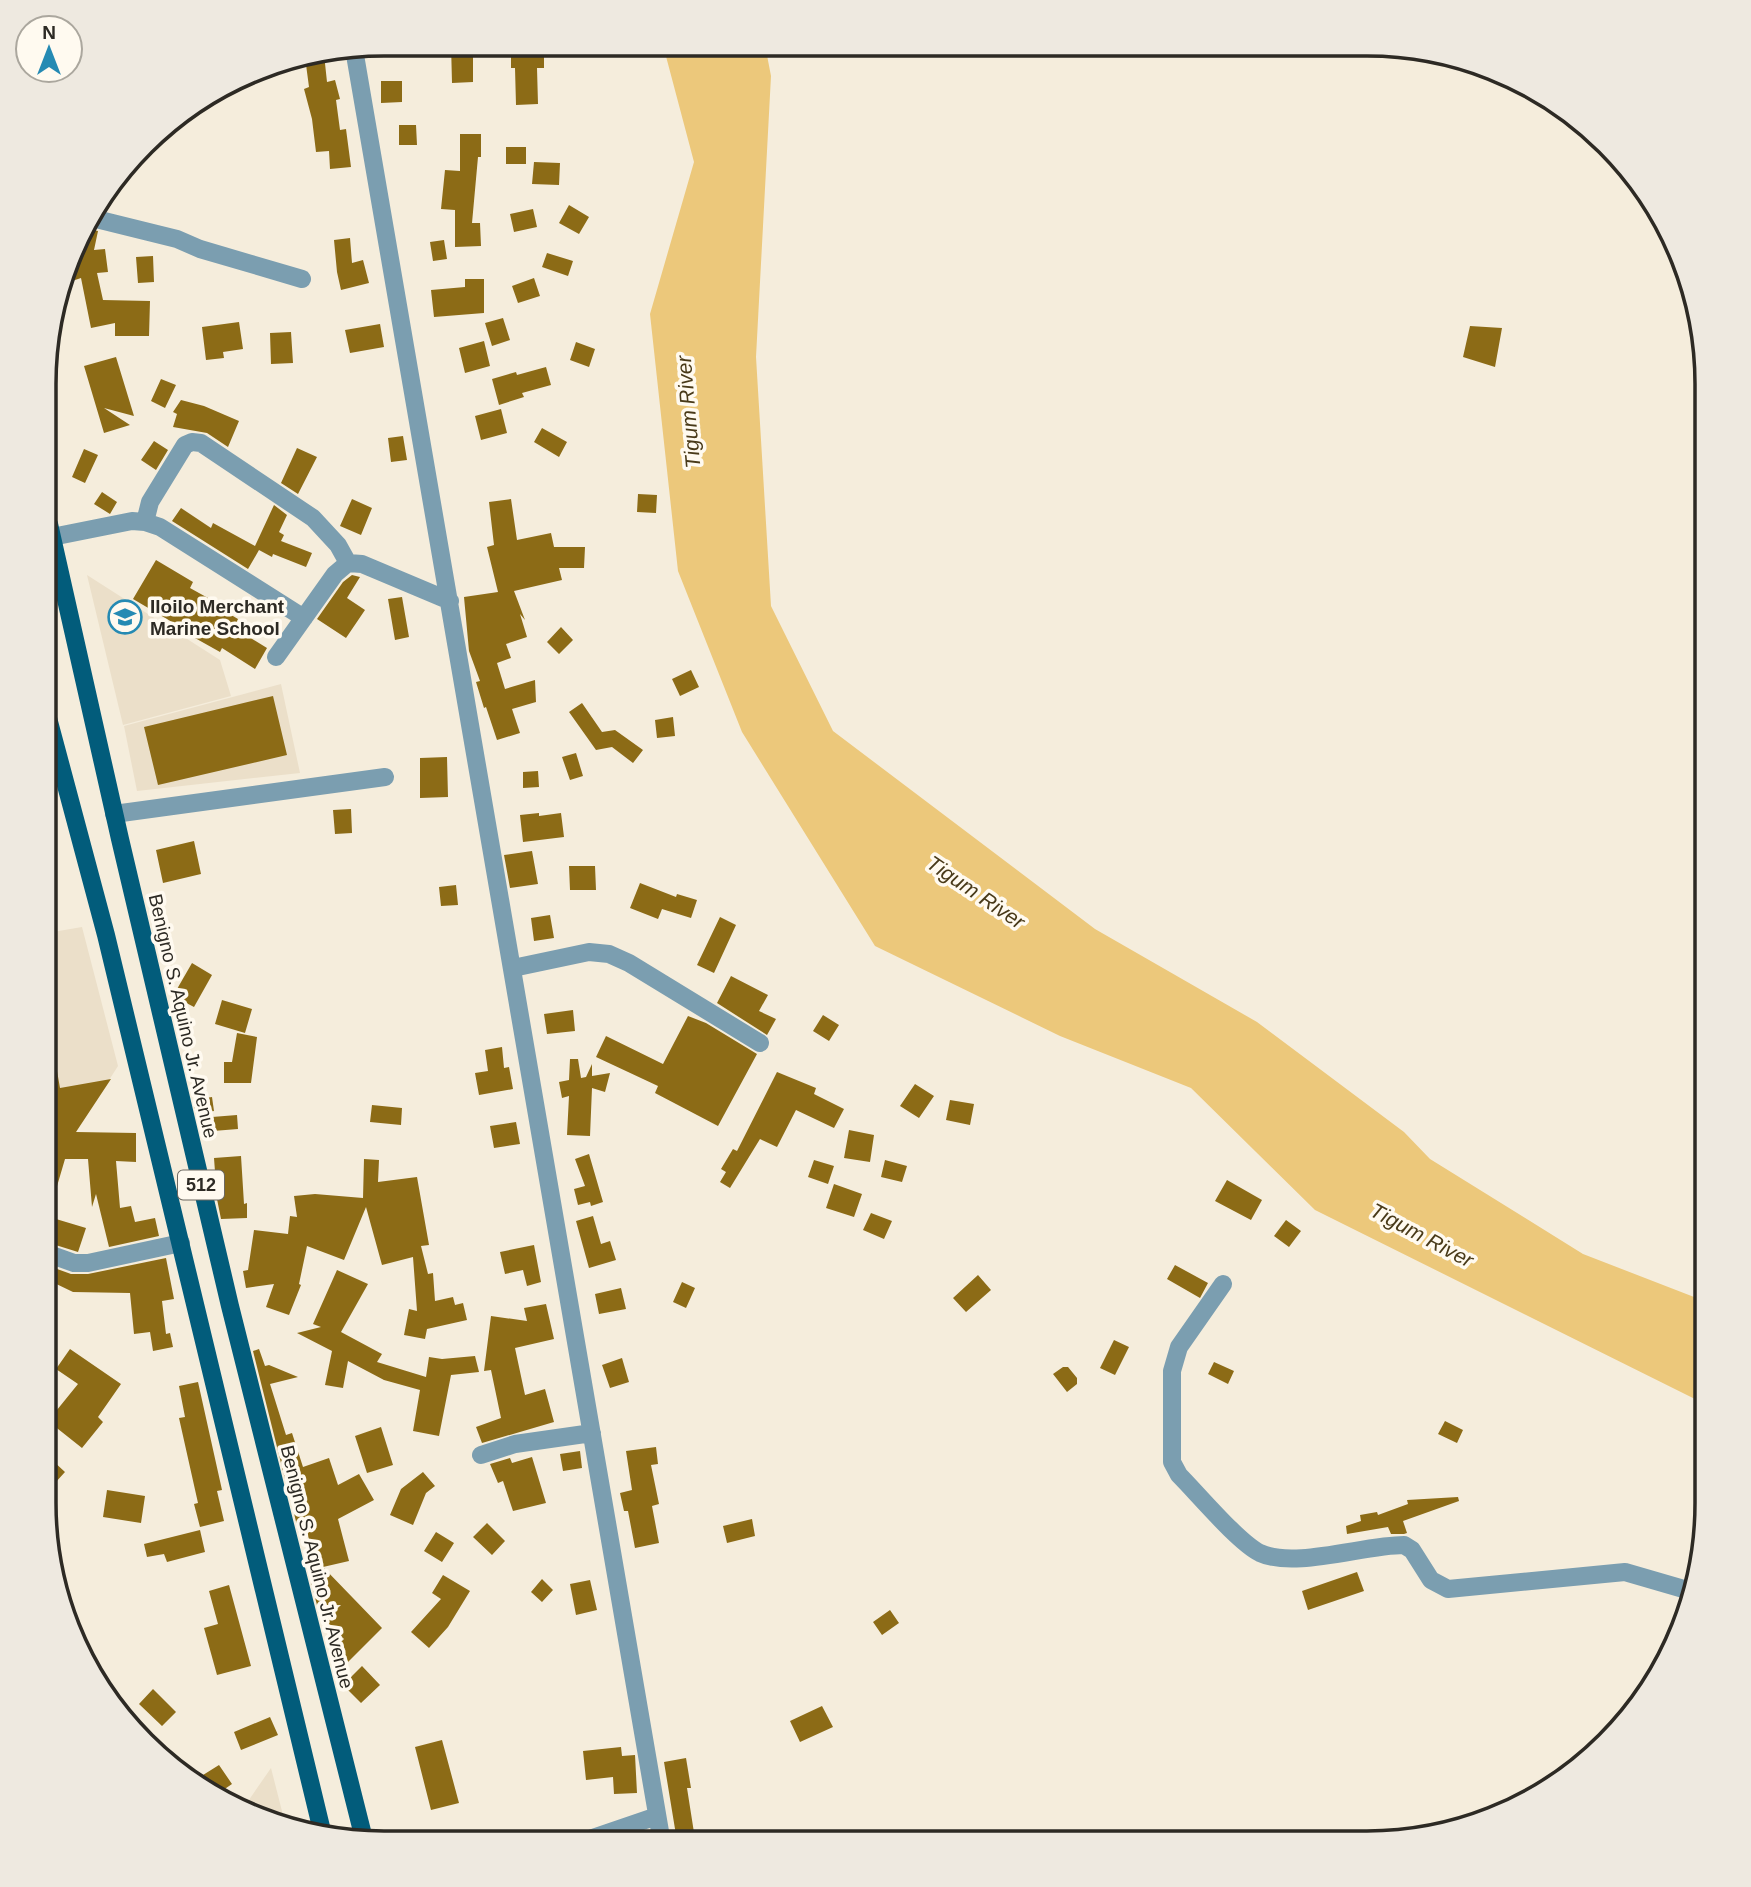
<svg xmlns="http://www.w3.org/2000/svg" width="1751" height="1887" font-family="Helvetica,sans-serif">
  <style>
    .built { fill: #ebdfc9 }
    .water { fill: #ecc87b }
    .building { fill: #8c6b16 }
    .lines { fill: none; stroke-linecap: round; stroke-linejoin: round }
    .minor { stroke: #7b9eb0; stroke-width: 18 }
    .major { stroke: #025c7b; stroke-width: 18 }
    .labels { text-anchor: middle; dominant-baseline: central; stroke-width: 7; stroke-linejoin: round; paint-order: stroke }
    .shield { fill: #fffaf0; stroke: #6c6861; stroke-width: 2 }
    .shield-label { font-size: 18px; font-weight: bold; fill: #2d2a24 }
    .poi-label { font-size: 19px; font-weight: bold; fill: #2d2a24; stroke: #fffaf0; text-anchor: start }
    .street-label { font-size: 19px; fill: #2d2a24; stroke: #fffaf0 }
    .water-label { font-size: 21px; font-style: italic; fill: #493a19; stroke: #fffaf0 }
    .rim { fill: none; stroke: #2d2a24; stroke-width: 3.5 }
  </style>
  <rect width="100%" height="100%" fill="#f5eddc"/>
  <path class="built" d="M87 575 220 660 231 696 123 725Z
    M281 684 300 773 137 791 124 726Z
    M82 927 118 1066 83 1121 46 1102 47 933Z
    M271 1768 284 1819 244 1807Z"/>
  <path class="water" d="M663 45H765L771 76 756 357 771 606 833 731 1095 929 1257 1022 1404 1132 1430 1159 1583 1254 1707 1302V1405L1315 1210 1191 1088 1060 1036 875 946 742 732 678 571 650 314 694 162Z"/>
  <path class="building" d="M451 44H473V82L452 83Z
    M511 44H544V68H537L538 104 516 105 515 68H511Z
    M324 54 327 82 335 80 340 99 336 100 340 130 346 129 351 167 330 169 329 151 316 152 312 119 304 89 309 87 305 57Z
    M381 81H402V102L381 103Z
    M399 125H416L417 145H399Z
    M460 134H481V157H478L472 223H480L481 246 455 247V210L441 209 445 170 460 171Z
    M506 147H526V164H506Z
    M534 162 560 163 559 185 532 184Z
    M569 205 589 217 579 234 559 223Z
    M533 209 537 227 514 232 510 214Z
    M85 228 98 231 94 250 105 249 108 272 97 273 103 300 150 301 149 336H115V323L91 328 81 278 63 284 72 261 79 259Z
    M350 238 352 263 363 260 369 283 341 290 337 272 334 240Z
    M444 240 447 259 433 261 430 242Z
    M547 253 573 261 568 276 542 267Z
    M153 256 154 282 138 283 136 257Z
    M534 278 540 296 518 303 512 286Z
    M465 279H484V313L434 317 431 290 465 287Z
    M503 318 510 340 492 346 485 323Z
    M239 322 243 349 223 352 224 358 206 360 202 327Z
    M380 324 384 347 350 353 345 330Z
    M1470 326 1502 328 1495 367 1463 357Z
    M291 332 293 363 271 364 270 333Z
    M484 341 490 366 465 373 459 348Z
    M576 342 595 349 589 367 570 360Z
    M116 357 134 416 104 408 130 425 104 433 84 366Z
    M546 367 551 385 522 393 524 397 499 405 492 379 516 372 517 375Z
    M161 379 176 385 165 408 151 401Z
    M181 400 204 406 239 421 228 447 207 433 173 427 177 414 173 412Z
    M501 409 507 433 481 440 475 416Z
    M542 428 567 442 559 457 534 442Z
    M403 436 407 460 391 462 388 438Z
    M154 441 168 450 156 470 141 460Z
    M297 448 317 457 298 494 281 483Z
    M84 449 98 455 85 483 72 477Z
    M102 492 117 502 110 514 94 504Z
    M638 494 657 495 656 513 637 512Z
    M352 499 372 508 361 535 340 526Z
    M511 499 517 540 551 533 554 547H585L584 568H559L562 580 514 591 525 620 520 614 527 637 506 644 511 658 497 663 505 689 535 680 536 702 512 709 520 733 497 740 486 707 484 708 476 682 480 681 469 651 464 597 498 592 487 547 494 545 489 502Z
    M274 505 287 515 279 532 284 535 281 541 312 553 306 567 273 554 272 557 259 550 248 569 172 521 181 508 211 528 213 523 255 546Z
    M156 560 193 582 190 588 217 603 216 606 238 619 234 628 267 648 255 669 222 648 220 652 170 624 172 622 133 599Z
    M352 575 360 577 347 598 365 610 346 638 317 619 343 582Z
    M402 597 409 637 395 640 388 599Z
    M561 627 573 640 559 654 547 642Z
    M691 670 699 687 680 696 672 679Z
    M273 696 287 755 158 785 144 727Z
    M582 703 602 732 615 730 643 750 633 763 612 747 596 750 569 712Z
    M673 717 675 736 657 738 655 720Z
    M576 753 583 776 570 780 562 757Z
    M447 757 448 797 420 798V758Z
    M538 771 539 787 523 788V772Z
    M351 809 352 833 335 834 333 810Z
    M539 813V816L561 813 564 837 523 842 520 815Z
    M194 841 201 874 163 883 156 850Z
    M532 851 538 884 510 888 504 855Z
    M569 866H595L596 890H570Z
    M640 883 676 897 677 894 697 900 691 918 662 909 658 919 630 908Z
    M456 885 458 905 441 906 439 887Z
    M550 915 554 938 534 941 531 918Z
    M720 917 736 925 714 973 697 965Z
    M192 963 212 975 194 1007 173 996Z
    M731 976 768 995 759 1011 776 1019 767 1035 717 1003Z
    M222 1000 252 1009 245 1033 215 1024Z
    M573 1010 575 1031 547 1034 544 1014Z
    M823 1015 839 1025 829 1041 813 1031Z
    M688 1016 706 1023 757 1054 718 1126 655 1093 658 1086 596 1057 606 1036 663 1064Z
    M237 1033 257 1037 251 1083H224V1062H232Z
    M502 1047 504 1068 509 1067 513 1089 479 1095 475 1073 488 1071 485 1050Z
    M54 1054 60 1088 111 1079 76 1132 136 1133V1162L116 1161 120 1208 131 1206 135 1222 155 1218 159 1236 109 1247 96 1194 92 1207 88 1159H65L50 1210 46 1209 47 1055Z
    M570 1059H578L581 1078 586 1077 592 1064V1076L610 1073 605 1092 592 1088 590 1136 567 1135 569 1096 562 1098 559 1082 569 1080Z
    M777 1072 816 1088 814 1094 844 1109 834 1128 796 1110 777 1147 760 1139 730 1188 720 1182 726 1172 721 1169 733 1149 737 1151Z
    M915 1084 934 1096 919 1118 900 1106Z
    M212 1097 214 1111 196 1114 193 1100Z
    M950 1100 974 1104 970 1125 946 1120Z
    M372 1105 402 1108 401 1125 370 1122Z
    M237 1115 238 1129 213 1131 212 1117Z
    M516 1122 520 1144 494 1148 490 1126Z
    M849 1130 874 1135 870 1162 844 1158Z
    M589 1154 603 1202 591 1206 590 1202 578 1205 574 1189 585 1186 575 1159Z
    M241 1156 244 1204 247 1203V1218L221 1219 217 1199 214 1158Z
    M364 1159 379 1160 378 1182 417 1177 429 1245 421 1246 428 1274 433 1273 435 1301 453 1297 455 1305 463 1303 467 1320 427 1329 425 1339 404 1335 409 1309 417 1311 413 1257 382 1265 366 1207 344 1260 307 1246 299 1284 301 1285 289 1315 266 1307 274 1284 246 1288 243 1271 248 1270 254 1230 288 1234 290 1216 297 1217 294 1196 315 1194 363 1198Z
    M814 1160 834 1166 828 1184 808 1177Z
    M885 1160 907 1166 902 1182 881 1177Z
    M1227 1180 1262 1200 1251 1220 1215 1201Z
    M834 1184 862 1194 854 1217 826 1208Z
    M871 1213 892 1221 884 1239 863 1230Z
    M46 1216 86 1228 78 1252 46 1242Z
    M593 1216 601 1244 610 1241 616 1260 589 1268 576 1221Z
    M1286 1220 1301 1231 1289 1247 1274 1236Z
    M534 1245 541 1282 527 1286 523 1270 505 1274 500 1252Z
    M166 1258 174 1299 162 1301 166 1334 170 1333 173 1347 153 1351 150 1332 134 1334 130 1293 73 1292 46 1279V1265L71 1274H88Z
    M1175 1265 1208 1283 1200 1298 1167 1279Z
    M337 1270 368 1284 341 1332 382 1354 377 1362 426 1377 429 1357 442 1359 475 1356 479 1372 451 1375 439 1436 413 1431 420 1390 384 1380 348 1361 343 1388 325 1385 332 1351 297 1333 321 1327 313 1324Z
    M978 1275 991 1290 966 1312 953 1298Z
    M682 1282 695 1288 686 1308 673 1302Z
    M621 1288 626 1309 599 1314 595 1294Z
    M546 1304 554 1339 515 1348 525 1395 545 1389 554 1422 482 1443 476 1427 501 1418 491 1370 484 1371 491 1316 527 1321 524 1308Z
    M1114 1340 1129 1347 1115 1375 1100 1368Z
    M70 1349 121 1384 98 1417 103 1422 82 1448 48 1421 78 1384 56 1369Z
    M259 1349 265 1366 269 1365 298 1377 270 1384 286 1435 292 1433 303 1467 329 1458 338 1485 359 1474 374 1500 338 1519 349 1561 323 1567 382 1628 348 1662 335 1648 344 1639 325 1620 341 1605H317L311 1582 320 1580 306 1528 298 1530 293 1509 298 1507 288 1478 285 1479 253 1351Z
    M622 1358 629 1382 610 1388 602 1365Z
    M1214 1362 1234 1371 1228 1384 1208 1374Z
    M1063 1367H1068L1077 1378V1384L1067 1392 1053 1374Z
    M198 1382 222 1490 217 1491 224 1521 200 1527 194 1504 198 1503 179 1418 185 1417 179 1386Z
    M1445 1421 1463 1430 1457 1443 1438 1434Z
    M381 1427 393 1465 367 1473 355 1436Z
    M656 1447 658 1464 651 1465 659 1504 652 1506 659 1543 635 1548 628 1511H624L620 1493 632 1490 626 1451Z
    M580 1451 582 1468 563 1471 560 1454Z
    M532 1457 546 1503 513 1511 503 1481 498 1483 490 1464 510 1458 512 1463Z
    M52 1460 65 1472 45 1494V1469Z
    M423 1472 435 1486 426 1493 413 1525 390 1515 401 1489Z
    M107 1490 145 1496 141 1523 103 1517Z
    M1458 1497 1459 1501 1403 1521 1407 1533 1404 1534H1391L1388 1527 1347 1534 1346 1526 1361 1521 1360 1515 1377 1512 1378 1515 1408 1504 1407 1500Z
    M752 1519 755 1536 727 1543 723 1526Z
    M487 1523 505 1541 492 1555 473 1537Z
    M200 1530 205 1552 167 1562 164 1554 147 1557 144 1544Z
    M436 1532 454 1543 442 1562 424 1551Z
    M1357 1572 1364 1591 1308 1610 1302 1591Z
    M443 1575 470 1591 448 1627 429 1648 411 1632 441 1599 432 1593Z
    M542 1579 553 1590 542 1602 531 1592Z
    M590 1580 597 1610 576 1615 570 1584Z
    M229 1585 251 1666 217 1675 204 1628 218 1624 209 1591Z
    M890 1610 899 1623 882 1635 873 1622Z
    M362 1666 380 1685 361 1703 343 1685Z
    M153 1689 176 1712 162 1726 139 1704Z
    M822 1706 833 1727 800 1742 790 1721Z
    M270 1717 278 1735 241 1750 234 1732Z
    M442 1740 459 1803 431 1810 415 1747Z
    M621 1747 622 1756 635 1755 637 1793 614 1794 613 1777 586 1780 583 1751Z
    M686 1758 691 1788H687L695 1839 677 1841 664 1762Z
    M219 1765 232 1784 213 1797 195 1780Z"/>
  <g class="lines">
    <path class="minor" d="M354 49 662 1843
      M88 217 177 239 200 249 302 279
      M145 522 150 502 185 445 192 442 201 443 313 518 338 545 348 563
      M52 537 132 521 145 522 160 527 304 618
      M276 657 335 574 348 563 362 564 450 601
      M114 814 385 777
      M513 968 589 952 609 954 629 963 760 1043
      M46 1253 74 1263H88L181 1243
      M1223 1284 1179 1347 1172 1371V1462L1179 1475C1198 1494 1238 1542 1260 1553 1294 1569 1364 1545 1404 1545L1412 1550 1431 1580 1448 1589 1625 1572 1687 1590
      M481 1455 515 1444 592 1433
      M578 1843 657 1816"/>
    <path class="major" d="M49 524 120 839 230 1306 365 1843
      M48 718 106 935 322 1831"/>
  </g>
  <defs>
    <symbol id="university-ring" viewBox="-11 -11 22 22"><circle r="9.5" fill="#fffaf0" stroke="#258ab3" stroke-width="1.5"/><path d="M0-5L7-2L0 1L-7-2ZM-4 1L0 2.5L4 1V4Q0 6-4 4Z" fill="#258ab3"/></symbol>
  </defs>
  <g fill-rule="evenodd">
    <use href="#university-ring" x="106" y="598" width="38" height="38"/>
  </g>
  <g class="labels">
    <rect class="shield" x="178" y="1170.5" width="46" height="29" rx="5"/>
    <g class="shield-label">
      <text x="201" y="1185">512</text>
    </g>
    <g class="poi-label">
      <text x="150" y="606">Iloilo Merchant<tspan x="150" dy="22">Marine School</tspan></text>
    </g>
    <g class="street-label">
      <text transform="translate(183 1016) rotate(77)">Benigno S. Aquino Jr. Avenue</text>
      <text transform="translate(317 1567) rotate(76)">Benigno S. Aquino Jr. Avenue</text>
    </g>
    <g class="water-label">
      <text transform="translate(688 412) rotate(-95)">Tigum River</text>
      <text transform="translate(976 892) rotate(34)">Tigum River</text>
      <text transform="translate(1422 1235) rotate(28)">Tigum River</text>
    </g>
  </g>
  <path d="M0 0H1751V1887H0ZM384 56H1367A328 328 0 0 1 1695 384V1503A328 328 0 0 1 1367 1831H384A328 328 0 0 1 56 1503V384A328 328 0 0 1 384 56Z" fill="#eee9e0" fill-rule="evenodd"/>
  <path class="rim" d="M384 56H1367A328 328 0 0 1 1695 384V1503A328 328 0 0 1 1367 1831H384A328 328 0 0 1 56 1503V384A328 328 0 0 1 384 56Z"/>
  <g transform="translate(49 49)"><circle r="33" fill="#fffaf0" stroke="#aba79e" stroke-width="2"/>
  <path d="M0-5L12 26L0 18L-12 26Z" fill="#258ab3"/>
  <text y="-10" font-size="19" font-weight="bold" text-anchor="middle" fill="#2d2a24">N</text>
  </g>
</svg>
